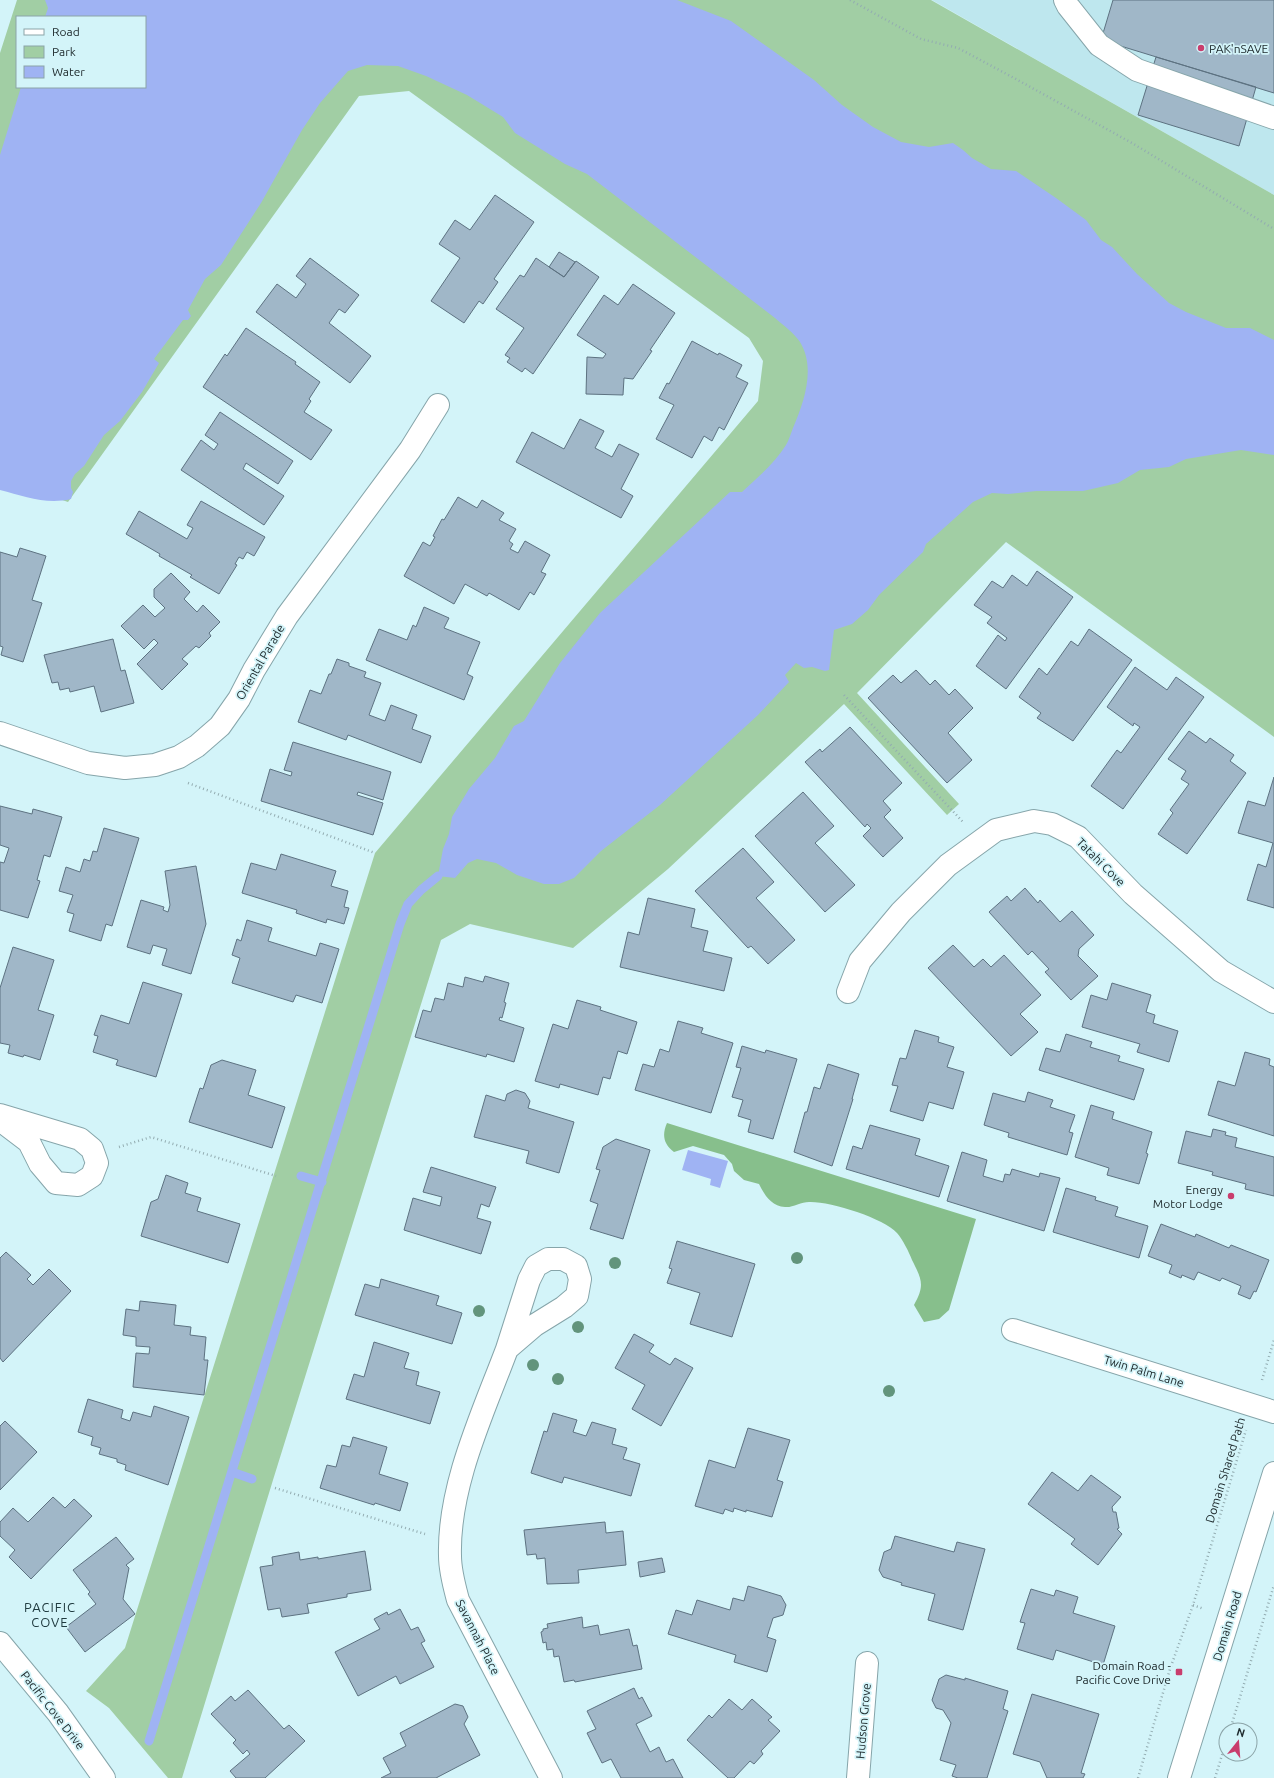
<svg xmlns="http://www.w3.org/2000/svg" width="1274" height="1778" font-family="Ubuntu,sans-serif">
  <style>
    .built { fill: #bee7ee }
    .green { fill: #a1cea4; fill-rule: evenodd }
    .forest { fill: #87bf8c }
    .water { fill: #9fb3f3 }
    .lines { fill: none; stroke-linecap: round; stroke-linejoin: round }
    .stream { stroke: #9fb3f3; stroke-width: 9 }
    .building { fill: #a0b7c8; stroke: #5d7281 }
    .minor-casing { stroke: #86a5aa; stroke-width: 24 }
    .major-casing { stroke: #86a5aa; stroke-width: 24 }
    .path { stroke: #93acb1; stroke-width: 2.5; stroke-dasharray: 1 3; stroke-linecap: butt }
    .minor { stroke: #fff; stroke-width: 22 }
    .major { stroke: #fff; stroke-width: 22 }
    .tree { fill: #62947c }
    .poi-dot { fill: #c93d6d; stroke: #d3f4f9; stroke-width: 1.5 }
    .labels { text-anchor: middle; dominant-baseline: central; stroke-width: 3.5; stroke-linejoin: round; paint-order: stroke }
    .poi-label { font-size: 12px; fill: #202c2f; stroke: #d3f4f9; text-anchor: end }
    .street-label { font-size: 12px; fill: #202c2f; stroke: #d3f4f9 }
    .neighbourhood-label { font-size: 13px; letter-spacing: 1px; fill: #203b40; stroke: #d3f4f9 }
  </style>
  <rect width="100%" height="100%" fill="#d3f4f9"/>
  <path class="built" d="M932 0H1274V195Z"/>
  <path class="green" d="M17 0H931L1274 195V737L1006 542 857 693 959 804 947 815 844 704 668 869 573 948 470 924 441 940 273 1480 182 1778H168L109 1708 86 1691 125 1648 375 853 758 401 763 361 749 338 409 91 359 96 68 502 0 479V53ZM17 17H145V87H17Z"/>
  <path class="forest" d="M667 1123 976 1219 949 1310 939 1319 924 1322 914 1305C925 1285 922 1280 912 1260 909 1252 903 1240 897 1233 884 1218 829 1201 809 1202 801 1202 792 1208 785 1207 771 1206 764 1194 759 1184L744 1180 734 1171 732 1164 724 1155 693 1146 674 1152C663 1144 662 1134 667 1123Z"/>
  <path class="water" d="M45 0H677L731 21 814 80 842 105 873 127 901 142 929 147 953 143 963 150 972 158 991 169 1016 171 1056 198 1086 220 1101 240 1112 247 1137 274 1169 303 1186 312 1226 328H1250L1274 340V455L1241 450 1186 459 1169 467 1140 470 1118 483 1083 491H1036L1008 494 992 493 973 502 926 544 923 552 879 595 868 610 852 624 834 630 829 670 825 671 812 667 804 668 796 663 785 675 789 682 758 715 660 805 601 851 574 878 559 884H544L517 875 496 863 477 859 468 863 455 878 438 876 443 849 449 834 452 817 469 789 495 758 514 726 524 721 560 663 600 613 730 492H742C757 478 775 463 786 445 789 440 791 433 793 428 804 402 816 368 800 342 794 333 783 325 775 318L587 174 565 164 515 133 503 117 467 95 426 76 398 66 367 65 348 71 320 103 302 130 261 203 221 265 205 279 188 310 191 316 188 320H183L154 359 159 363 142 392 120 421 104 435 84 466 75 474 71 481V488L73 492 71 499C46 505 24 496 0 490V155L21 87H145V17H45L48 8Z
    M688 1150 728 1161 720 1188 710 1185 711 1179 682 1170Z"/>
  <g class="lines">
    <path class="stream" d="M301 1176 322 1182
      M232 1472 252 1479
      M149 1741 400 924 408 904 421 890 438 876"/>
  </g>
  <path class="building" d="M1113 0H1274V93L1101 40Z
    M1156 57 1256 87 1239 146 1138 115Z
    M495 195 534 222 494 279 498 282 483 304 479 301 464 323 431 301 460 258 439 244 455 220 470 230Z
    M559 252 575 262 564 277 549 267Z
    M310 258 359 295 345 313 339 309 329 323 371 356 350 383 256 312 277 284 296 298 306 284 296 276Z
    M536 258 564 277 576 261 599 277 533 374 525 368 522 372 507 362 510 358 505 355 524 328 496 309 520 275 524 277Z
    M633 284 675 313 650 350 652 351 633 379 624 378 623 395 586 394 587 357 603 358 606 354 577 335 604 295 618 305Z
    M246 328 296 362 295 364 320 382 309 399 311 401 304 412 332 430 311 460 203 387 225 354 227 356Z
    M692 341 718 355 719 353 742 365 736 377 748 383 724 430 719 427 712 441 704 436 692 458 656 439 674 405 659 398 667 383 669 384Z
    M220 412 293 461 278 484 246 463 243 469 284 496 264 525 181 470 201 440 214 450 218 444 205 435Z
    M580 419 604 431 595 448 612 457 619 444 639 454 621 489 633 496 621 518 516 462 532 432 564 449Z
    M458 497 477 508 482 500 504 513 499 520 516 529 509 541 513 544 510 549 518 553 525 541 550 555 541 572 546 574 534 595 530 592 519 610 489 593 487 596 465 584 454 604 404 576 423 542 430 546 435 537 433 536 442 519 444 520Z
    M201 501 265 537 254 556 247 552 243 559 239 557 235 564 237 565 219 594 190 577 192 575 159 556 160 554 126 534 139 511 187 539 193 528 187 525Z
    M20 548 46 556 32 600 42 603 23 662 1 655 3 647 0 646V552L17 557Z
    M1037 571 1073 597 1006 689 976 666 998 635 1005 641 1007 638 987 623 992 617 974 605 992 581 1003 588 1012 575 1027 586Z
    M171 573 190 592 184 599 197 612 203 605 220 622 209 633 211 636 199 648 196 646 182 659 188 664 162 690 137 664 158 643 154 639 144 649 121 626 143 605 155 617 165 608 154 597V589Z
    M424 607 449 618 444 628 480 642 467 674 473 677 464 700 366 660 379 629 407 640 413 625 416 627Z
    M1089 629 1132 660 1073 741 1037 718 1041 713 1019 697 1039 668 1047 675 1071 641 1078 646Z
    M113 639 121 671 125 670 134 703 101 712 94 686 70 692 69 688 60 690 58 682 52 683 44 655Z
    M337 659 349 663V666L366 672 364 677 381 683 369 715 385 721 391 705 417 715 412 729 431 736 421 763 348 735 346 740 298 722 310 690 321 694 329 674H331Z
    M1135 667 1167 690 1176 677 1204 697 1123 809 1091 786 1117 750 1121 753 1140 727 1134 723 1133 726 1107 707Z
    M916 670 930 685 935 680 949 695 955 689 973 708 948 733 972 760 947 783 868 698 893 675 901 683Z
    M850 727 902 783 883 801 891 810 884 817 903 838 883 857 863 836 871 828 867 824 865 827 805 762 820 749 822 752Z
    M1189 731 1206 743 1210 738 1234 755 1230 761 1246 773 1187 854 1158 834 1173 813 1170 810 1189 784 1181 779 1186 771 1168 759Z
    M293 742 391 772 383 800 358 792 357 795 383 803 373 835 261 801 270 769 291 776 292 772 284 770Z
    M1274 777V908L1247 900 1258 864 1266 867 1273 843 1238 833 1248 801 1265 806Z
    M803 792 834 826 815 843 855 885 825 912 755 836Z
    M0 806 32 814 33 809 62 817 50 857 44 855 37 880 40 881 28 918 0 910V862L4 863 9 848 0 845Z
    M104 828 139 838 112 926 106 924 101 941 69 931 74 914 67 912 73 895 59 891 66 867 80 872 84 859 90 861 93 851 97 852Z
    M743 848 774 882 756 898 795 940 768 964 751 946 748 948 695 891Z
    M281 854 336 871 331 886 348 891 344 907 349 908 344 924 327 919 326 923 296 913 297 910 242 893 251 863 276 870Z
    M196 866 206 924 191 974 162 965 167 949 153 945 150 954 127 947 141 900 164 907 163 910 168 912 170 905 165 871Z
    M1025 888 1038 903 1040 900 1060 922 1072 911 1094 935 1079 949 1078 956 1098 976 1071 1000 1045 972 1049 969 1032 951 1028 955 989 912 1007 896 1011 901Z
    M648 898 695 909 691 927 708 931 703 951 732 958 724 991 620 967 628 932 639 935Z
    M247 920 272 928 268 941 316 956 320 943 339 949 322 1003 296 995 293 1002 232 983 240 958 232 955 237 939 241 941Z
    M953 945 974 967 983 959 991 967 1004 955 1041 995 1020 1014 1038 1032 1011 1056 928 968Z
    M13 947 54 960 38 1010 54 1015 40 1060 24 1055 23 1057 8 1053 10 1045 0 1043V988Z
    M485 976 509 983 504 1002 506 1003 502 1018 500 1017 499 1020 524 1028 514 1062 487 1054 486 1057 415 1037 423 1010 431 1012 435 998 444 1000 448 983 463 987 465 977 483 982Z
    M143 982 182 994 156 1077 116 1065 118 1060 93 1052 98 1036 94 1035 101 1015 129 1024Z
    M1112 983 1151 995 1146 1012 1155 1015 1153 1023 1178 1031 1169 1062 1137 1052 1140 1044 1082 1027 1091 995 1107 1000Z
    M577 1000 601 1007 600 1010 637 1022 627 1054 618 1051 610 1079 603 1077 598 1095 560 1084 559 1088 535 1081 553 1024 568 1029Z
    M678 1021 703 1028 701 1033 733 1043 711 1113 635 1090 643 1064 654 1067 660 1049 669 1052Z
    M915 1030 939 1037 938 1042 954 1047 947 1067 964 1072 953 1109 929 1102 923 1121 890 1111 898 1086 892 1085 900 1058 906 1059Z
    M1066 1034 1092 1042 1090 1047 1120 1056 1118 1061 1144 1069 1134 1100 1039 1070 1046 1048 1060 1052Z
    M742 1046 765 1053 766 1050 797 1059 773 1139 748 1132 751 1120 738 1116 743 1100 732 1097 741 1068 736 1067Z
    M1245 1052 1270 1059 1269 1065 1274 1067V1136L1208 1115 1218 1081 1235 1086Z
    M222 1060 256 1070 248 1095 285 1107 272 1148 189 1122 200 1088 203 1089 211 1065Z
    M828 1064 859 1074 852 1099H853L832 1166 794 1152 805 1112H807L814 1087 820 1089Z
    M516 1090 525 1093 530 1101 528 1108 574 1122 559 1173 526 1163 529 1151 474 1137 486 1095 505 1101 507 1094Z
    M1028 1092 1053 1100 1050 1107 1075 1115 1069 1132 1073 1133 1067 1155 1008 1137 1009 1133 984 1125 993 1093 1025 1102Z
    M1091 1105 1114 1112 1112 1119 1152 1132 1146 1153 1148 1154 1139 1184 1107 1175 1109 1168 1075 1157Z
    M870 1125 920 1139 915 1155 949 1166 939 1197 846 1169 853 1146 862 1149Z
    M1213 1129 1226 1132 1225 1135 1237 1138 1235 1147 1274 1157V1196L1245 1189 1246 1184 1212 1175 1213 1172 1178 1163 1186 1131 1211 1137Z
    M616 1139 650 1150 623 1239 590 1229 598 1204 590 1201 600 1170 596 1169 603 1147Z
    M962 1152 987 1160 983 1176 1003 1182 1005 1174 1010 1175 1012 1169 1039 1177 1040 1173 1060 1178 1044 1231 947 1201Z
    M431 1167 496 1187 489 1207 481 1204 477 1218 491 1222 481 1254 404 1230 413 1198 440 1206 442 1197 423 1192Z
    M166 1175 188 1183 185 1193 201 1198 197 1211 240 1224 228 1263 141 1236 151 1202 158 1199Z
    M1066 1188 1096 1197 1095 1200 1118 1207 1115 1216 1148 1226 1139 1258 1053 1232Z
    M1161 1224 1195 1237 1196 1234 1229 1248 1231 1245 1269 1260 1256 1292 1254 1291 1250 1299 1238 1294 1241 1286 1222 1278 1220 1281 1198 1272 1194 1280 1182 1275 1181 1278 1169 1273 1172 1265 1148 1256Z
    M677 1241 755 1264 732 1337 690 1324 700 1293 667 1283 672 1269 669 1268Z
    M6 1252 31 1275 27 1279 33 1285 49 1269 71 1291 3 1362 0 1358V1258Z
    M381 1279 439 1296 436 1305 462 1313 452 1344 355 1315 365 1284 379 1288Z
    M140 1301 176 1305 174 1325 191 1327 190 1335 206 1337 204 1360H208L204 1395 133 1387 136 1353 149 1354 150 1347 136 1346V1337L123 1335 126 1309 139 1311Z
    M634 1334 654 1345 649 1352 670 1365 675 1358 693 1368 661 1426 632 1409 645 1385 615 1368Z
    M374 1342 409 1353 404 1368 419 1372 416 1385 440 1392 430 1424 346 1399 354 1374 364 1377Z
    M88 1399 123 1410 121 1418 130 1421 133 1412 151 1417 154 1406 189 1417 168 1485 125 1470 126 1465 117 1462V1459L99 1454 101 1448 91 1445 93 1437 78 1432Z
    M553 1413 577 1420 573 1432 586 1436 592 1422 616 1429 612 1444 627 1448 623 1459 640 1464 631 1496 564 1477 562 1483 531 1473 544 1431 547 1432Z
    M5 1421 37 1452 0 1490V1426Z
    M748 1428 790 1440 777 1480 783 1482 772 1517 746 1510V1512L734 1508 733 1512 725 1509 723 1514 695 1506 709 1460 735 1468Z
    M353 1437 387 1447 379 1474 408 1483 400 1511 375 1503 374 1505 320 1488 327 1465 336 1467 342 1445 350 1447Z
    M1052 1472 1078 1491 1091 1475 1121 1497 1112 1507 1113 1512H1116L1119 1528 1117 1529 1122 1534 1098 1565 1071 1544 1075 1539 1028 1504Z
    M53 1497 65 1508 74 1499 92 1516 31 1579 9 1557 15 1550 0 1536V1522L13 1508 28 1522Z
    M605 1522 606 1533 623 1531 626 1565 578 1570 579 1583 547 1584 545 1558 537 1559 536 1554 527 1555 524 1530Z
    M895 1536 954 1552 957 1542 985 1549 963 1630 928 1620 935 1594 901 1585 902 1583 883 1577 879 1570 884 1552 891 1549Z
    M116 1537 134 1559 126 1565 129 1568 123 1599 135 1614 85 1652 66 1627 96 1604 88 1594 90 1592 73 1570Z
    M365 1551 371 1590 347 1594V1597L307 1604 309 1613 282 1617 280 1608 268 1610 260 1567 273 1565 272 1557 299 1552 300 1560 318 1557V1559Z
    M662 1558 665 1572 640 1577 638 1562Z
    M748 1586 781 1596 786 1605 783 1615 773 1618 767 1637 776 1640 767 1672 734 1662 736 1655 668 1634 676 1610 692 1615 697 1600 730 1610 733 1598 744 1601Z
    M1031 1589 1054 1596 1056 1590 1078 1597 1073 1613 1115 1626 1103 1665 1056 1650 1053 1660 1017 1649 1025 1623 1020 1622Z
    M400 1609 411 1630 418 1627 425 1641 421 1643 434 1667 400 1684 396 1676 358 1696 335 1652 380 1629 374 1619 387 1612 388 1615Z
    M582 1617 583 1628 598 1625 600 1635 629 1629 633 1646 637 1645 642 1669 575 1682 574 1680 564 1682 559 1656 554 1657 553 1649 547 1650 546 1642 543 1643 541 1632 543 1631V1629L548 1628 547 1624Z
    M946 1675 965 1680V1678L1008 1691 1003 1709 1008 1711 987 1778H958L952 1776 956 1765 940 1760 951 1723 943 1710 936 1708 932 1700 939 1679Z
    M634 1688 639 1699 642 1697 652 1716 636 1724 650 1752 659 1747 666 1762 673 1759 683 1778H621L611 1759 602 1763 587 1733 596 1729 587 1711Z
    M248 1690 284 1729 289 1725 305 1741 265 1778H236L230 1771 250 1754 247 1750 243 1754 233 1743 236 1740 211 1714 231 1696 235 1701Z
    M1032 1694 1099 1714 1081 1773 1085 1774 1083 1778H1047L1040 1762 1013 1754Z
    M729 1699 742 1710 752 1699 772 1717 768 1720 780 1731 761 1751 763 1754 754 1764 750 1761 734 1778H728L687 1740 709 1715 712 1718Z
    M455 1704 463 1706 468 1717 464 1724 480 1755 436 1778H381L391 1773 383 1758 406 1746 400 1733Z"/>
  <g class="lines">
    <defs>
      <path id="minor" d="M1065 0 1068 6 1099 45 1137 70 1274 118
        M0 733 88 763 125 768 155 765 179 757 197 746 220 726 239 699 254 670 287 616 410 450 438 405
        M848 992 860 961 901 912 948 865 996 830 1034 821 1052 824 1078 837 1133 894 1221 971 1274 1002
        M0 1115 80 1139 92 1149 97 1163 92 1176 78 1185 56 1183 40 1164 29 1142 0 1120
        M548 1259H563L576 1266 580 1279 577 1296 564 1307 535 1325 507 1349 529 1280 536 1266Z
        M1013 1330 1274 1412
        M507 1349C483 1413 448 1486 450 1556 450 1571 454 1585 458 1600L551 1778
        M0 1643 58 1713 104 1778
        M858 1778 867 1663"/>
      <path id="major" d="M1179 1778 1274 1473"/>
    </defs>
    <use href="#minor" class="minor-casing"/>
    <use href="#major" class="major-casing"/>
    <path class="path" d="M850 0 921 39 958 48 1014 78 1132 143 1274 229
      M844 695 963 822
      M188 783 375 853
      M119 1147 151 1137 276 1176
      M1262 1380 1274 1340
      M275 1488 425 1534
      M1193 1605 1204 1609
      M1230 1730 1274 1585
      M1138 1778 1170 1669 1193 1605 1246 1430
      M1215 1778 1226 1742"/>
    <use href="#minor" class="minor"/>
    <use href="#major" class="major"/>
  </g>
  <g class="tree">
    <circle cx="797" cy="1258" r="6"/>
    <circle cx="615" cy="1263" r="6"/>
    <circle cx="479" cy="1311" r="6"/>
    <circle cx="578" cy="1327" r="6"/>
    <circle cx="533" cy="1365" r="6"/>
    <circle cx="558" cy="1379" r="6"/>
    <circle cx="889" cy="1391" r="6"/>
  </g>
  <g class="poi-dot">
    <circle cx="1201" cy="48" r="4"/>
    <circle cx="1231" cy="1196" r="4"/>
    <rect x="1175" y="1668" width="8" height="8" rx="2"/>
  </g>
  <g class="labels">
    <g class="poi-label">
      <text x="1209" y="48" text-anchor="start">PAK'nSAVE</text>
      <text x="1223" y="1189">Energy<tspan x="1223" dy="14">Motor Lodge</tspan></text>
      <text x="1171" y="1665">Domain Road -<tspan x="1171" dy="14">Pacific Cove Drive</tspan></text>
    </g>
    <g class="street-label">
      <text transform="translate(260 662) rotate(-60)">Oriental Parade</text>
      <text transform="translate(1101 862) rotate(45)">Tatahi Cove</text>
      <text transform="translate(1144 1371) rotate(17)">Twin Palm Lane</text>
      <text transform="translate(1225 1470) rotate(-73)">Domain Shared Path</text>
      <text transform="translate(1227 1626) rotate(-73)">Domain Road</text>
      <text transform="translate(478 1637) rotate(63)">Savannah Place</text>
      <text transform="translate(53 1710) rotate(52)">Pacific Cove Drive</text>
      <text transform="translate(863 1721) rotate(-85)">Hudson Grove</text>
    </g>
    <g class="neighbourhood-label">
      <text x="50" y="1607">PACIFIC<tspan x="50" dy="15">COVE</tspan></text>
    </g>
  </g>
  <rect x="16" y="16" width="130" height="72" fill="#d3f4f9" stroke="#8ba4a8"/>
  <rect x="24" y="29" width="20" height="6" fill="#ffffff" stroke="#8ba4a8"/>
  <text x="52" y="36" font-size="12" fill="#202c2f">Road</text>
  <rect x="24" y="46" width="20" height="12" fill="#a1cea4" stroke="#8ba4a8"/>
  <text x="52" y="56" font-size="12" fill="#202c2f">Park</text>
  <rect x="24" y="66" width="20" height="12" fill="#9fb3f3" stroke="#8ba4a8"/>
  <text x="52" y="76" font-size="12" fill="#202c2f">Water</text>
  <g transform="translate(1238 1742) rotate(17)"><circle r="19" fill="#d3f4f9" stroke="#8ba4a8"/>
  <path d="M0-3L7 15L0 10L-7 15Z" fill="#c93d6d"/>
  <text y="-6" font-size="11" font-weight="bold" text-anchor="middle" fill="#202c2f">N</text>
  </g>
</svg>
